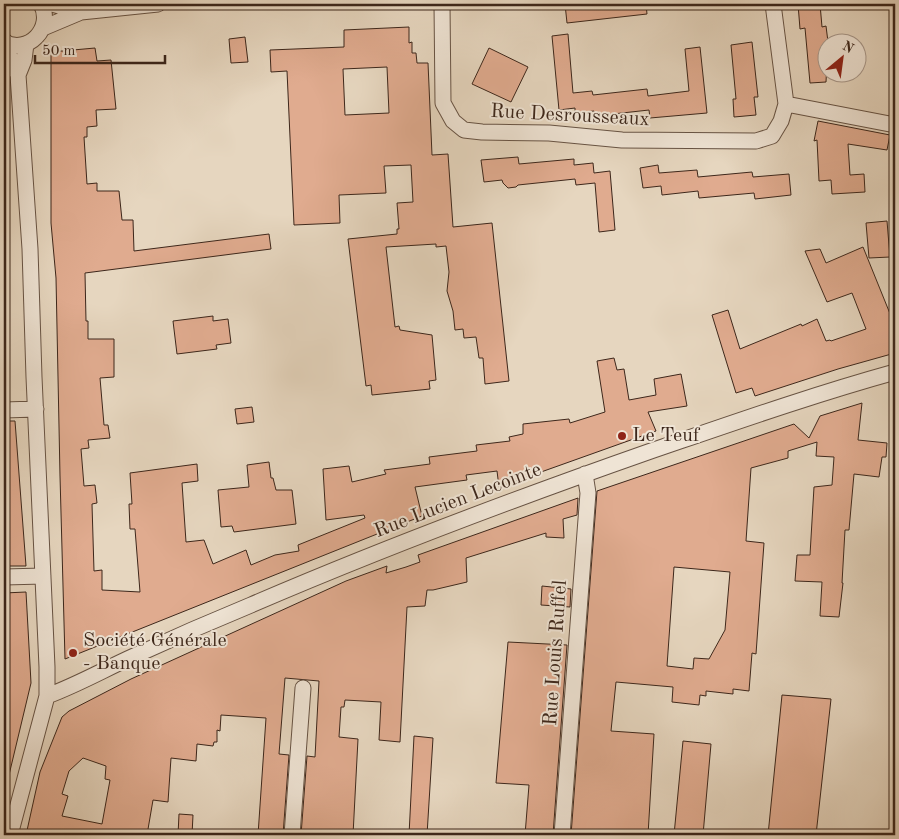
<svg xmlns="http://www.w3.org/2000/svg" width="899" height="839" font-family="'Old Standard TT',serif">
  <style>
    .building { fill: #e0ab8f; stroke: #3d271b; fill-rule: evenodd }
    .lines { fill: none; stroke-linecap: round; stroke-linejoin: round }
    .minor-casing { stroke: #675344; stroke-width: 17 }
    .minor { stroke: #efe4d5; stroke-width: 15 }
    .poi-dot { fill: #8f2418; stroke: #efe4d5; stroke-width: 2 }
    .labels { text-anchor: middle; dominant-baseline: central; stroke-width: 4; stroke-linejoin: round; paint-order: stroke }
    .street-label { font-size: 20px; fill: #3d271b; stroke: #efe4d5 }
    .poi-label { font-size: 20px; fill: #3d271b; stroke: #efe4d5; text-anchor: start }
  </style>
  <rect width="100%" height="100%" fill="#e6d6bf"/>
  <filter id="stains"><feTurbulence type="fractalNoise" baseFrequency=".004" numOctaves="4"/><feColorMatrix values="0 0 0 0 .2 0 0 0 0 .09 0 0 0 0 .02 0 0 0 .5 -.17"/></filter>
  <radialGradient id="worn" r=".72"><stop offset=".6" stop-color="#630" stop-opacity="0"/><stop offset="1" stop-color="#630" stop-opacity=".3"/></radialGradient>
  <path class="building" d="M565 4H646L647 14 567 23Z
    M798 4H820L822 27 826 26 828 42 826 82 810 83 805 28 800 29Z
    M409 27V43L412 42V53H416L417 63H428L432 155 448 154 453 227 492 223 509 381 485 384 483 358H479L476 337 464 338 463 329 455 330 453 311 447 291 449 272 446 246 436 247V244L386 247 395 327 399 326 400 330 432 335 436 380 429 381 430 389 372 395 371 385 366 386 348 239 397 234V229H399L397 203 413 202 411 165 384 166 386 193 339 195 340 223 294 225 287 71 271 72 270 50 344 47V30ZM387 67 389 113 345 115 343 69Z
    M568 34 573 93 592 91 593 95 647 89 648 96 689 91 685 49 700 47 707 113 650 118 649 110 595 116 594 111 575 113V108L559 110 552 36Z
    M245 37 248 62 231 63 229 39Z
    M752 42 758 97H754L756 115 734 117 733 99H736L731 45Z
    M95 48 97 61 111 60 116 109 96 110 97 126 87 127V137H84L87 184 97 183V191H119L122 220H133L134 251 269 234 271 249 85 273 86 321H88V339H114V377L100 378 104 425H108L110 438 88 440 89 448 81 449 84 486 95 485 97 503 92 504 94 571 102 570V590L140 592 135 529H130L129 504H132L130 473 197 464 198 481 182 483 186 542 204 540 213 564 246 550 251 565 275 555 299 551 298 545 365 518 364 515 326 520 323 469 349 466 352 482 386 474 384 470 430 464 429 457 477 451 476 445 510 441 509 437 523 434V424L569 419 570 423 605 412 597 361 614 358 617 370 624 369 629 400 656 395 654 379 681 374 687 406 648 412 656 431 499 487 497 471 466 475 467 480 415 487 422 516 65 659 60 476 56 278 51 223V52Z
    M489 48 528 67 511 102 472 84Z
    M818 121 890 135 887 150 848 144 850 175 864 174 865 192 832 194 831 180 819 181 817 140 814 141Z
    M518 157 519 164 574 159V165L593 163 594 173 610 171 615 230 599 232 595 183 576 185 575 179 518 185 516 187 508 188 503 183 502 180 484 182 481 160Z
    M658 165 659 173 697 170 698 177 752 172 753 177 789 174 791 195 755 199 754 193 699 198 698 191 662 195 661 186 643 188 640 168Z
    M887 221 890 257 869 258 866 223Z
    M863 247 895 326V353L838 369 755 396 752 388 736 393 712 315 728 310 740 349 801 324 802 326 817 319 826 341 830 340 831 341 866 329 852 293 827 302 805 251 820 249 826 263Z
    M213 316V321L228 319 231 343 216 345 217 349 177 354 173 321Z
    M862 403 858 440 887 443 886 457H882L879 477 854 474 849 530H845L842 583H843L839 617 820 616 822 582 795 581 797 555H810L814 487 832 485 834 457 816 456 817 442 788 451V458L751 468 746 541 764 543 756 654 752 653 749 691 733 689V694L706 691V696L700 695 699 705 672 702 673 687 616 682 611 731 654 734 648 835H571L597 491 794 424 809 438 820 416ZM674 567 730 572 725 630 709 659 694 658 693 669 667 666Z
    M252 407 254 422 237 424 235 409Z
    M4 421H15L26 566H4V547L9 546 6 508 4 509Z
    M269 462 271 478H273L276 490H292L296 524 234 532 232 526 221 527 218 490 249 487 247 465Z
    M578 498 577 515 563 519 564 538 546 537V533L466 558 467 582 433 590H427L425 606 407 607 400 742 379 740 381 702 345 700 344 707H341L339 737 358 739 353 835H301L307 756 315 757 319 681 285 678 279 754 289 755 283 835H258L266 718 221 715 220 731 217 730V742H214L213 746 197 744 196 761 171 758 168 802 153 800 147 835H26L40 772 62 717 69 711 131 679 346 581 387 566 386 573 406 567 420 562 418 555ZM83 758 106 766 105 779 110 780 102 824 62 816 68 796 62 794 69 771Z
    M542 586 571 589 570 607 541 605Z
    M26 592 31 683 9 775 4 774V593Z
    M508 642 567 645 553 835H525L529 785 496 783Z
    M782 695 831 699 816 835H768Z
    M414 736 433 738 427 835H409Z
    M683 741 711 744 703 835H674Z
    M179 814 193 815 192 835H178Z"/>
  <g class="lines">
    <defs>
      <path id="minor" d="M52 4 81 12
        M442 4 443 103 453 121 464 130 482 132 549 133 622 140 756 141 772 136 781 121 786 104
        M773 4 786 104 895 125
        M43 28 81 12 158 4
        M4 42C28 55 54 28 41 4
        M6 42 11 61 18 75 30 249 34 377 47 667V696L10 835
        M18 75 24 60 26 44
        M4 410 36 409
        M4 577 43 576
        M47 696C77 685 105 669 134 656 173 638 212 621 251 605 381 549 514 499 648 452 730 424 812 395 895 372
        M292 835 303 688
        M562 835 588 493 585 474"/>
    </defs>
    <use href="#minor" class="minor-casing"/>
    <use href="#minor" class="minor"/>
  </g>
  <g class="poi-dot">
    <circle cx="622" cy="436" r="5"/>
    <circle cx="73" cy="653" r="5"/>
  </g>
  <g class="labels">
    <g class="street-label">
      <text transform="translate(570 116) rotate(3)">Rue Desrousseaux</text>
      <text transform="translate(458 501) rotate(-21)">Rue Lucien Lecointe</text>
      <text transform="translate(556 653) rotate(-86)">Rue Louis Ruffel</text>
    </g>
    <g class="poi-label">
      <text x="632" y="436">Le Teuf</text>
      <text x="83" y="641">Société Générale<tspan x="83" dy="23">- Banque</tspan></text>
    </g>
  </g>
  <rect width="899" height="839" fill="none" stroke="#e6d6bf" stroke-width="20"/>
  <rect x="5" y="5" width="889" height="829" fill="none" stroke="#3d271b" stroke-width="2.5"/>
  <rect x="10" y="10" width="879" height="819" fill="none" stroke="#3d271b"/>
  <g transform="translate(842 58) rotate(29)"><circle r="24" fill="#efe4d5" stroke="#a8988b"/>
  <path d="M0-4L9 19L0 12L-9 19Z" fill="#8f2418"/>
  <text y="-8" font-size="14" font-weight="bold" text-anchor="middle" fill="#3d271b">N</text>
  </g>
  <path d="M35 55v8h130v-8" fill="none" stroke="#3d271b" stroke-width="2.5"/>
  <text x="42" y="55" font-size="15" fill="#3d271b" stroke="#efe4d5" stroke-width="4" paint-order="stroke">50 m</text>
  <rect width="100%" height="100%" filter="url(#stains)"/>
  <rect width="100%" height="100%" fill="url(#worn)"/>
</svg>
